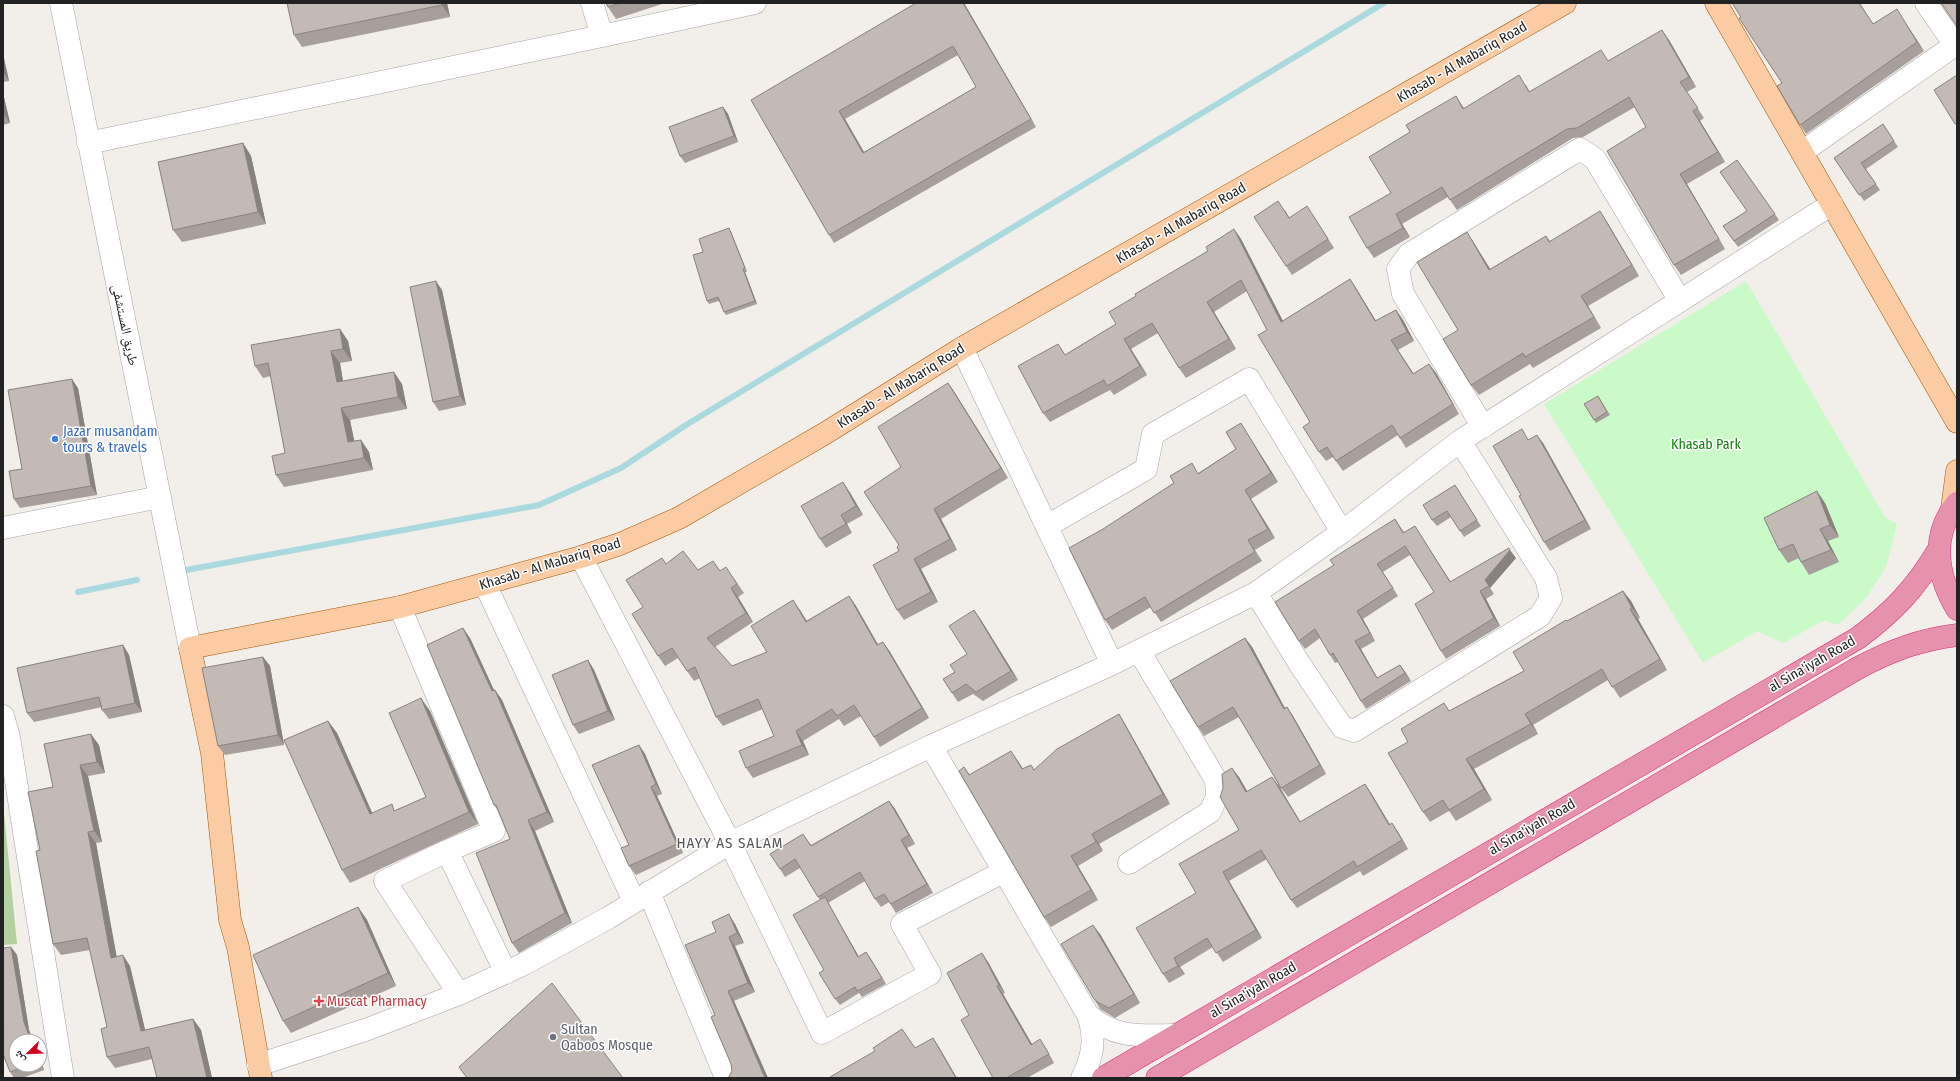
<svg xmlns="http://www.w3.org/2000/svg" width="1960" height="1081" font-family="'Fira Sans Condensed','Noto Naskh Arabic',sans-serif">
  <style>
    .forest { fill: #b3d19e }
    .park { fill: #cafac8 }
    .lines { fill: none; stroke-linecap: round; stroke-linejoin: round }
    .stream { stroke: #aad9df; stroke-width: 6 }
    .minor-casing { stroke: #a3a3a3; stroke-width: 23 }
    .major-casing { stroke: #9f5601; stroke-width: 23 }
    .highway-casing { stroke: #db2b7e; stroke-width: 23 }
    .minor { stroke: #fff; stroke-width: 22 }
    .major { stroke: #fbcba4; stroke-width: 22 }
    .highway { stroke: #e792ad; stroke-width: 22 }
    .wall { fill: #a89f9c; fill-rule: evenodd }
    .shaded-wall { fill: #88827f }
    .building { fill: #c3b9b5; stroke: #88827f; fill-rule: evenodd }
    .shop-dot { fill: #3f7fe0; stroke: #fff; stroke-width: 1.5 }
    .health-dot { fill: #e0444e; stroke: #fff; stroke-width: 1.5 }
    .worship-dot { fill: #6b7280; stroke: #fff; stroke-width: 1.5 }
    .labels { text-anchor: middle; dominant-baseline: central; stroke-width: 3; stroke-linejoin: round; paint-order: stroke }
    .street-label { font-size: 14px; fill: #222; stroke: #fff }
    .shop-label { font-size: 14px; fill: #366cbe; stroke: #fff; text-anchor: start }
    .park-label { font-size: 14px; fill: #12830d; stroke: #fff }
    .health-label { font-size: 14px; fill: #be3a42; stroke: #fff; text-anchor: start }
    .worship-label { font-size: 14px; fill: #5b616d; stroke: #fff; text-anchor: start }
    .neighbourhood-label { font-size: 15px; letter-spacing: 1px; fill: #555; stroke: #fff }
  </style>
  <rect width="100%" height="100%" fill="#f2eee9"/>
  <path class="forest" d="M3 803 17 944 3 945Z"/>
  <path class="park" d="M1746 281 1885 517 1897 524 1886 567 1866 598 1838 625 1825 620 1783 643 1757 631 1703 663 1544 404Z"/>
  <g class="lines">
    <path class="stream" d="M181 571 539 505 621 468 686 425 1384 3
      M78 592 137 580"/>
    <defs>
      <path id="minor" d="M61 3 190 648
        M602 36 755 3
        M88 143 602 36 592 3
        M1802 152 1955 45 1926 3
        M962 348 1112 664
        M1483 427 1403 294 1398 269 1409 254 1580 149 1595 159 1680 301
        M1047 526 1146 469 1153 434 1249 379 1342 532
        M3 528 160 497
        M581 557 730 843 822 1033 930 974 902 924 1003 872
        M485 584 634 901
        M1256 593 1299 663 1342 727 1354 731 1540 616 1551 598 1546 578 1460 441
        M400 607 494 831 447 851 385 881 459 994
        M3 716 9 737 63 1078
        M931 746 1088 1015C1096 1038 1093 1057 1082 1078
        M447 851 506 973
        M1129 863 1210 812 1217 797 1216 780 1139 651
        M649 892 726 1078
        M1088 1015C1117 1040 1142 1035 1177 1035
        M258 1065 368 1029 459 994 524 964 608 918 730 843 931 746 1112 664 1256 593 1342 532 1460 441 1832 204"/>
      <path id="major" d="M1716 3 1957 422
        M1952 509 1957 471
        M261 1078 238 947 230 920 212 753 190 648 400 607 581 557 620 544 679 518 824 434 962 348 1565 3"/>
      <path id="highway" d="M1957 503C1930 536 1937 576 1957 609
        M1103 1078 1858 638C1894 611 1915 589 1939 549
        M1157 1078 1858 668C1892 650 1919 640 1957 635"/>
    </defs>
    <use href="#minor" class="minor-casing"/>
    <use href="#major" class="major-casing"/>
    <use href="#highway" class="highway-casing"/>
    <use href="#minor" class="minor"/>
    <use href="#major" class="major"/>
    <use href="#highway" class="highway"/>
  </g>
  <path class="wall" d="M287 3H447L450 17 302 47 294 35Z
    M606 3H665L616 19 608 7Z
    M964 3 1036 127 834 243 829 235 751 100ZM958 55 976 87 864 152 845 119Z
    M1860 3 1873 24 1903 19 1924 51 1806 134 1800 125 1782 83 1741 17Z
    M1669 40 1696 87 1687 92 1704 118 1700 121 1725 162 1687 184 1725 249 1681 275 1674 265 1646 127 1635 107 1583 137 1573 138 1457 210 1448 197 1402 224 1410 237 1374 258 1367 248 1391 193 1410 132 1456 96 1464 108 1526 85 1530 92 1609 61Z
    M3 54 9 81 3 82Z
    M3 93 10 123 3 125Z
    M723 107 728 114 738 142 685 163 680 156Z
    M1883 124 1898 147 1866 169 1880 190 1864 201 1834 158Z
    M243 143 251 156 266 224 182 242 173 230Z
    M1737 160 1779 220 1738 247 1723 226 1747 211Z
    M1285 210 1289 217 1313 215 1334 248 1292 275 1286 266Z
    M1607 222 1639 276 1588 306 1601 328 1533 368 1530 364 1479 395 1471 385 1458 330 1474 243 1490 269 1546 236 1550 241Z
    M1234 229 1241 239 1283 321 1350 279 1356 288 1376 321 1396 310 1403 320 1414 341 1398 350 1414 374 1429 364 1436 373 1459 414 1406 448 1398 435 1343 471 1333 457 1326 461 1319 452 1310 422 1267 330 1247 291 1214 312 1236 349 1186 378 1179 368 1158 333 1131 349 1147 375 1114 395 1110 390 1050 422 1043 413 1066 354 1116 324 1136 296 1208 251Z
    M731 232 747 272H745L757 304 726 315 724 312 719 301 709 304 707 301 703 252Z
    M442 290 466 405 439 411 433 402Z
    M340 329 348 341 352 361 340 363 343 381 402 384 407 409 350 420 354 441 361 440 369 452 373 470 284 487 276 475 285 453 271 376 263 378 255 366Z
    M948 383 955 393 1008 478 941 519 957 550 921 569 938 602 904 620 897 610 899 551V545L901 467Z
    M78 388 97 495 20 508 14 499 22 469Z
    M1598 396 1610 415 1596 423 1584 404Z
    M1241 423 1247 433 1278 482 1251 499 1275 538 1255 550 1262 561 1161 622 1151 607 1112 630 1105 620 1103 529 1198 473 1236 449Z
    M1529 440 1543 443 1591 529 1550 551 1544 542 1521 495Z
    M1455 485 1481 526 1464 537 1451 517 1437 526 1432 520Z
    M849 491 863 515 847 524 852 533 826 548 820 539Z
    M1825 503 1839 537 1828 541 1839 562 1809 575 1801 562 1799 558 1788 563 1779 550Z
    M1395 519 1404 532 1420 534 1450 582 1516 558 1490 588 1494 594 1486 599 1500 626 1446 659 1441 651 1434 592 1410 555 1383 572 1398 596 1363 619 1375 641 1361 649 1377 678 1400 665 1411 681 1366 709 1361 701 1338 662 1335 663 1330 655 1320 638 1305 649 1299 641 1334 565Z
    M666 564 698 570 720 571 733 577 744 593 738 597 753 622 715 647 732 666 767 652 800 610 806 621 849 596 856 606 878 645 883 642 890 652 929 718 880 747 874 737 861 716 844 726 839 719 803 741 809 755 753 778 746 768 774 736 763 709 723 726 716 717 700 678 694 681 678 658 665 666 658 656 643 607Z
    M1623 591 1631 601 1640 618 1638 619 1667 670 1620 698 1608 680 1533 725 1538 734 1474 769 1492 800 1456 821 1449 811 1430 822 1423 812 1408 742 1450 711 1524 671 1567 621Z
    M981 620 1018 680 983 701 973 694 958 702 952 693 955 672 967 654Z
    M470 638 494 690H495L502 700 554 822 535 831 572 923 519 953 512 943 510 839 499 812 494 805Z
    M1245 638 1252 647 1285 708 1287 707 1293 716 1326 774 1288 797 1281 788 1239 717 1204 736 1198 727Z
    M123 645 129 655 142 712 109 719 102 710V707L34 722 27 713Z
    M263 657 270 666 284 745 225 755 218 746Z
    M588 660 594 670 615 720 579 734 573 725Z
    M430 711 478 824 350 883 342 870 328 721 337 733 372 813 396 810 426 797Z
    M1119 714 1125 724 1170 804 1099 844 1103 851 1078 866 1098 900 1051 927 1044 917 964 767 970 775 1018 761 1023 769 1034 770Z
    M99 745 105 773 88 776 102 842 96 843 116 956 130 966 145 1030 193 1019 201 1030 212 1078H157L152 1059 115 1068 107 1057V1027L90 950 61 955 53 944V787Z
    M639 745 645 754 662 794 657 796 683 853 636 875 629 866V845Z
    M1239 777 1247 792 1279 786 1300 822 1365 784 1371 793 1390 824 1398 832 1408 849 1363 876 1360 871 1297 908 1291 900 1267 859 1229 881 1262 938 1223 962 1213 947 1180 967 1185 974 1169 983 1163 974 1196 893 1239 830Z
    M889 801 895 809 915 844 907 848 933 893 896 913 889 902 881 907 875 899 865 881 828 903 859 957 866 952 886 984 862 997 859 993 840 1005 835 999 824 970 820 900 800 868 785 877 780 869 809 842 811 845Z
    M358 907 367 920 396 986 291 1033 283 1021Z
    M735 924 744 943 735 946 755 992 734 1001 768 1078H728L732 1071 731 1064 715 1015 716 932Z
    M1100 934 1140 1003 1115 1018 1100 1009 1094 999Z
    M11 947 17 955 29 1030 33 1041H16V1065H40V1059L44 1070 22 1078H14L10 1072 4 1033Z
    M988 962 1005 993 1003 994 1032 1044 1046 1048 1054 1063 1027 1078H993L969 1015Z"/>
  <path class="shaded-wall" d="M442 3H447L450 17 442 5Z
    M963 3H964L1036 127 1031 119Z
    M1897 9 1903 19 1924 51 1917 42Z
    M1662 30 1669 40 1696 87 1689 77Z
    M3 54 9 81 3 72Z
    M3 93 10 123 3 113Z
    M723 107 728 114 738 142 734 136Z
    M839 111 845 119 869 161 863 153Z
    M1693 111 1700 121 1725 162 1718 152Z
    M243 143 251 156 266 224 258 212Z
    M1680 174 1687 184 1725 249Z
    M1600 211 1607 222 1639 276 1632 265Z
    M1396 214 1402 224 1410 237 1403 228Z
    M729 228 731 232 747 272 745 268Z
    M1234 229 1241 239 1288 331 1281 322Z
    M1467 232 1474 243 1497 280 1489 270Z
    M743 269 745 272 757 304 755 301Z
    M1350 279 1356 288 1382 331 1375 321Z
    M436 281 442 290 466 405 460 396Z
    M1581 296 1588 306 1601 328 1594 317Z
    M1207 302 1214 312 1236 349 1229 339Z
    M1396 310 1403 320 1414 341 1407 332Z
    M340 329 348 341 352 361 343 349Z
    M1124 339 1131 349 1147 375 1140 366Z
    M1391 340 1398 350 1420 384 1413 374Z
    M331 351 340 363 345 394 337 382Z
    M1429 364 1436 373 1459 414Z
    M394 372 402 384 407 409 398 397Z
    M72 379 78 388 97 495 91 486Z
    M948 383 955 393 1008 478 1001 468Z
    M341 408 350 420 357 454 348 442Z
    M1241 423 1247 433 1278 482 1271 473Z
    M1537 435 1543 443 1591 529 1585 520Z
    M361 440 369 452 373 470 364 458Z
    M843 482 849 491 863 515 856 506Z
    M1245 490 1251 499 1275 538 1268 529Z
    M1817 491 1825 503 1839 537 1830 525Z
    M934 509 941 519 957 550 950 539Z
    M841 515 847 524 852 533 846 524Z
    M1415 526 1420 534 1456 590 1450 582Z
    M1820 529 1828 541 1839 562 1831 550Z
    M1510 550 1516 558 1490 588 1494 594 1485 580Z
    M914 559 921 569 938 602 931 592Z
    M731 588 738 597 753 622 746 613Z
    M1480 591 1486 599 1500 626 1494 618Z
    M1623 591 1631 601 1640 618 1632 608Z
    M849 596 856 606 884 655 877 645Z
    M793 600 800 610 813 631 806 622Z
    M1630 609 1638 619 1667 670 1660 659Z
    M974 610 981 620 1018 680 1011 671Z
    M1357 611 1363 619 1375 641 1370 633Z
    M463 628 470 638 499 701 492 691Z
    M1245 638 1252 647 1290 718 1284 709Z
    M1355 641 1361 649 1382 686 1377 678Z
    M883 642 890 652 929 718 922 708Z
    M123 645 129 655 142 712 135 703Z
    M263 657 270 666 284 745 278 735Z
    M588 660 594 670 615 720 608 711Z
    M1400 665 1406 673 1411 681 1405 673Z
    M495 690 502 700 554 822 547 812Z
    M421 698 430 711 478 824 469 812Z
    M1287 707 1293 716 1326 774 1320 765Z
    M1119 714 1125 724 1170 804 1163 794Z
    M1525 714 1533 725 1538 734 1531 724Z
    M328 721 337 733 378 826 370 814Z
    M796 731 803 741 809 755 802 745Z
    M91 734 99 745 105 773 97 762Z
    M639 745 645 754 662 794 656 784Z
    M1011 751 1018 761 1029 779 1022 769Z
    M1466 759 1474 769 1492 800 1484 789Z
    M80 765 88 776 102 842 94 831Z
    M1232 768 1239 777 1253 801 1246 792Z
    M1272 777 1279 786 1306 831 1300 822Z
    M1365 784 1371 793 1395 834 1389 825Z
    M651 787 657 796 683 853 677 844Z
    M889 801 895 809 915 844 909 835Z
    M528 820 535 831 572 923 565 913Z
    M1392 823 1398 832 1408 849 1402 840Z
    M88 832 96 843 119 969 111 958Z
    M1092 834 1099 844 1103 851 1096 842Z
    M901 840 907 848 933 893 927 884Z
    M1071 856 1078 866 1098 900 1091 890Z
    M1223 872 1229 881 1262 938 1256 930Z
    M825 897 829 904 863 964 858 957Z
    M358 907 367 920 396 986 388 973Z
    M729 914 735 924 744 943 737 933Z
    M1093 925 1100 934 1140 1003 1134 994Z
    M729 937 735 946 755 992 748 983Z
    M11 947 17 955 29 1030 33 1041H31L24 1022Z
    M866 952 871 959 886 984 882 978Z
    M982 953 988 962 1005 993 999 985Z
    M123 955 130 966 148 1042 141 1031Z
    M1174 958 1180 967 1185 974 1178 966Z
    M997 986 1003 994 1037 1053 1031 1045Z
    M728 991 734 1001 768 1078H765Z
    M193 1019 201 1030 212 1078H207Z
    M933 1038 939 1047 957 1078H956Z
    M40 1059 44 1070 40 1064Z"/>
  <path class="building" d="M287 3H442V5L294 35Z
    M606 3H620L608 7Z
    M916 3H963L1031 119 829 235 751 100ZM953 46 976 87 863 153 839 111Z
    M1732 3H1859L1873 24 1897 9 1917 42 1800 125 1777 86 1782 83 1739 18 1741 17Z
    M1941 3H1957V26Z
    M1662 30 1689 77 1680 82 1698 108 1693 111 1718 152 1680 174 1719 239 1674 265 1607 151 1646 127 1629 97 1577 128 1567 129 1450 200 1442 187 1396 214 1403 228 1367 248 1349 217 1391 193 1369 157 1410 132 1406 125 1456 96 1463 109 1519 75 1529 92 1601 50 1608 61Z
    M1957 75V123L1955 124 1934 90Z
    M723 107 734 136 680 156 669 127Z
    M1883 124 1894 141 1861 163 1876 184 1859 195 1834 158Z
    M243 143 258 212 173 230 158 162Z
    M1737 160 1775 214 1734 241 1723 226 1747 211 1720 172Z
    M1278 201 1289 218 1307 206 1328 239 1286 266 1254 217Z
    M1600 211 1632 265 1581 296 1594 317 1525 357 1523 353 1471 385 1443 339 1458 330 1417 262 1467 232 1489 270 1546 236 1549 242Z
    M729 228 745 268 743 269 755 301 724 312 718 297 707 301 693 255 703 252 699 239Z
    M1234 229 1281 322 1350 279 1375 321 1396 310 1407 332 1391 340 1413 374 1429 364 1453 404 1400 438 1392 425 1336 461 1327 447 1319 452 1303 427 1310 422 1258 335 1267 330 1241 280 1207 302 1229 339 1179 368 1152 323 1124 339 1140 366 1107 386 1104 380 1043 413 1018 366 1058 344 1065 355 1116 324 1109 312 1136 296 1135 294 1208 251 1206 247Z
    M436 281 460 396 433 402 410 287Z
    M340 329 343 349 331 351 337 382 394 372 398 397 341 408 348 442 361 440 364 458 276 475 272 456 285 453 268 363 255 366 251 345Z
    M72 379 91 486 14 499 9 471 22 469 8 390Z
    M948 383 1001 468 934 509 950 539 914 559 931 592 897 610 873 565 899 551 897 547 899 545 864 492 901 467 878 427Z
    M1598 396 1607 412 1594 420 1584 404Z
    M1241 423 1271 473 1245 490 1268 529 1248 540 1255 552 1154 613 1145 597 1105 620 1069 548 1103 529 1174 483 1170 476 1192 463 1198 474 1236 449 1226 432Z
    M1522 429 1528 440 1537 435 1585 520 1544 542 1519 496 1521 495 1493 446Z
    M843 482 856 506 841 515 846 524 820 539 801 506Z
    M1455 485 1477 520 1460 531 1447 511 1432 520 1423 505Z
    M1817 491 1830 525 1820 529 1831 550 1801 562 1793 544 1779 550 1764 518Z
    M1395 519 1403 533 1415 526 1450 582 1509 548 1510 550 1485 580 1489 586 1480 591 1494 618 1441 651 1415 604 1434 592 1405 546 1377 564 1393 588 1357 611 1370 633 1355 641 1377 678 1400 665 1405 673 1361 701 1333 653 1330 655 1315 629 1299 641 1275 602 1334 565 1330 560Z
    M683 551 698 570 713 561 720 571 726 567 737 584 731 588 746 613 707 638 732 666 767 652 751 626 793 600 806 622 849 596 877 645 883 642 922 708 874 737 854 705 837 716 832 709 796 731 802 745 746 768 739 751 774 736 758 699 716 717 695 667 687 671 672 648 658 656 632 614 643 607 626 580 662 558 666 564Z
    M1623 591 1632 608 1630 609 1660 659 1612 687 1602 669 1525 714 1531 724 1466 759 1484 789 1449 810 1443 800 1423 812 1388 753 1408 742 1401 729 1444 703 1449 711 1524 671 1513 652 1566 620 1567 621Z
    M974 610 1011 671 976 692 966 684 952 693 943 679 955 672 950 665 967 654 949 626Z
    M463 628 492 691 495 690 547 812 528 820 565 913 512 943 476 853 510 839 496 805H494L427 645Z
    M1245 638 1284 709 1287 707 1320 765 1281 788 1233 707 1198 727 1170 681Z
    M123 645 135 703 102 710 99 697 27 713 17 668Z
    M263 657 278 735 218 746 202 668Z
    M588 660 608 711 573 725 552 675Z
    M421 698 469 812 342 870 284 740 328 721 370 814 392 804 394 811 426 797 389 713Z
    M1119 714 1163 794 1092 834 1096 842 1071 856 1091 890 1044 917 959 771 964 767 969 775 1011 751 1022 769 1031 765 1034 770 1057 749Z
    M91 734 97 762 80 765 94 831 88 832 111 958 123 955 141 1031 193 1019 207 1078H157L149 1047 107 1057 101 1029 107 1027 87 938 53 944 36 851 40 850 28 792 53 787 44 744Z
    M639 745 656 784 651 787 677 844 629 866 621 848 629 845 592 765Z
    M1232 768 1246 792 1272 777 1300 822 1365 784 1389 825 1392 823 1402 840 1357 867 1354 861 1291 900 1261 850 1223 872 1256 930 1216 953 1207 938 1174 958 1178 966 1163 974 1136 928 1196 893 1179 864 1239 830 1220 797 1223 788 1222 774Z
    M889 801 909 835 901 840 927 884 891 904 884 894 875 899 860 872 818 897 795 859 780 869 770 854 803 834 811 846Z
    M825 897 858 957 866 952 882 978 857 991 855 987 835 999 819 973 824 970 793 915Z
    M358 907 388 973 283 1021 253 955Z
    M729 914 737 933 729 937 748 983 728 991 765 1078H745V1077L744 1078H728L732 1071 731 1064 711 1017 715 1015 685 945 716 932 712 922Z
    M1093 925 1134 994 1109 1008 1099 1003 1094 999 1061 944Z
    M11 947 24 1022 31 1041H16V1065H30L10 1072 3 1054V1034L4 1033 3 1027V948Z
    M982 953 999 985 997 986 1031 1045 1040 1039 1049 1054 1006 1078H993L961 1020 969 1015 947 973Z
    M552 983 623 1078H467L459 1067Z
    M902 1029 915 1048 933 1038 956 1078H831L830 1077 875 1051 873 1048Z"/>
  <circle class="shop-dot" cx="55" cy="439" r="4"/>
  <path class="health-dot" d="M317 995h4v4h4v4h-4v4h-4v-4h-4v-4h4z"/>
  <circle class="worship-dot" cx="553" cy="1037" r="4"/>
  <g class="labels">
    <g class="street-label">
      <text transform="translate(1462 62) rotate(-30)">Khasab - Al Mabariq Road</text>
      <text transform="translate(1181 223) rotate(-30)">Khasab - Al Mabariq Road</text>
      <text transform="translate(125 325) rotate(78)">طريق المستشفى</text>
      <text transform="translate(901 386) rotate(-32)">Khasab - Al Mabariq Road</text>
      <text transform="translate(550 564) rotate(-17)">Khasab - Al Mabariq Road</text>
      <text transform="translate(1812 664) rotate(-30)">al Sina'iyah Road</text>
      <text transform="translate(1532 827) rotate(-30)">al Sina'iyah Road</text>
      <text transform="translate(1253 990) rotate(-30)">al Sina'iyah Road</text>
    </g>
    <g class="shop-label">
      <text x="63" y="431">Jazar musandam<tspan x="63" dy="16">tours &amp; travels</tspan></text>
    </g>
    <g class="park-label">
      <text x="1706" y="444">Khasab Park</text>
    </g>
    <g class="health-label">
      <text x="327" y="1001">Muscat Pharmacy</text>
    </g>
    <g class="worship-label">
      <text x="561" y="1029">Sultan<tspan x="561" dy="16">Qaboos Mosque</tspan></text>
    </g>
    <g class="neighbourhood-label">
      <text x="730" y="843">HAYY AS SALAM</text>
    </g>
  </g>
  <rect width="1960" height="1081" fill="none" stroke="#222222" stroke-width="8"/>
  <g transform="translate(28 1053) rotate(247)"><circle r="19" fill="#ffffff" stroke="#a7a7a7"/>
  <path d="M0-3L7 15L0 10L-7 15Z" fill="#d2011c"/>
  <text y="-6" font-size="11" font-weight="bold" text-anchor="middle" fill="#222222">ش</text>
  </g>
</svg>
